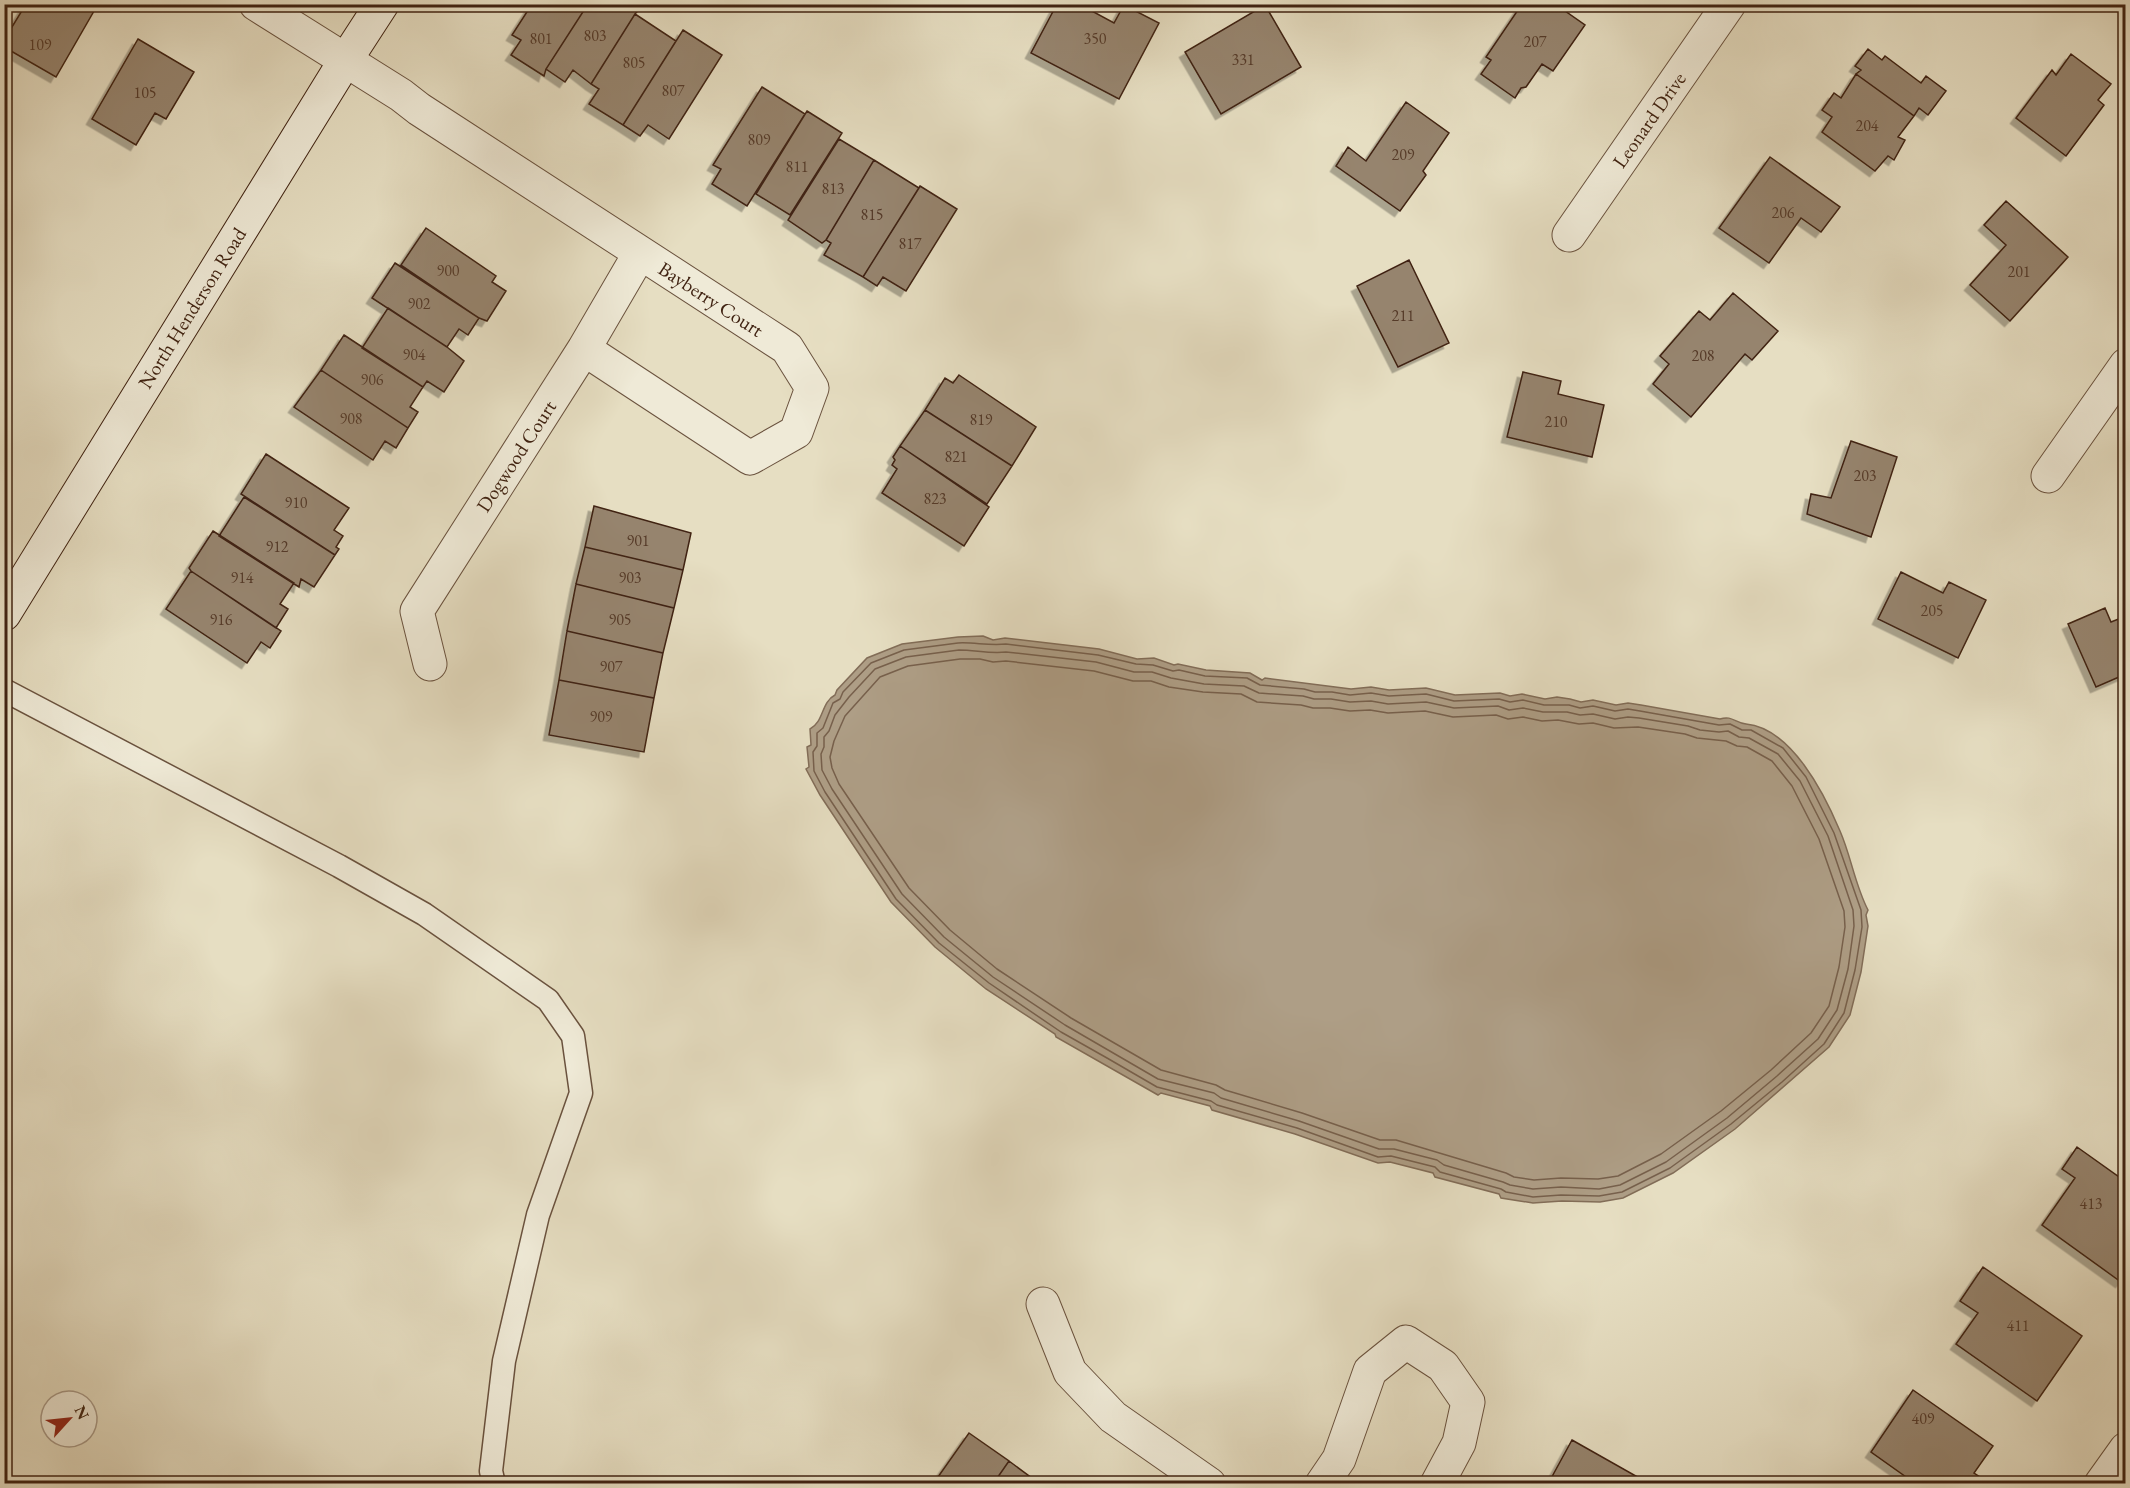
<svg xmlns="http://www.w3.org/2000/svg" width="2130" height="1488" font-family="'EB Garamond',serif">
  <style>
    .water { fill: #ae9e86; stroke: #826d58; stroke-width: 1.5 }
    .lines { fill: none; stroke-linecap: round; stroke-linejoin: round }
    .shore { stroke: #77604c; stroke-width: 1.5 }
    .building { fill: #96846e; stroke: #402312; stroke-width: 1.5; filter: url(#shadow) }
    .service-casing { stroke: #6a523e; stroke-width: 25 }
    .minor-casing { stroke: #6a523e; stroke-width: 35 }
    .secondary-casing { stroke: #402312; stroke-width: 35 }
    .service { stroke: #efead7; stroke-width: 22 }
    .minor { stroke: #efead7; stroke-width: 33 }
    .secondary { stroke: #efead7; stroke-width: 33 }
    .labels { text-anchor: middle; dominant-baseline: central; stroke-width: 4.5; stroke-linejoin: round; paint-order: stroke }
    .number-label { font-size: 16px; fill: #563b29 }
    .street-label { font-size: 20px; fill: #402312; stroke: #efead7 }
  </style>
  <defs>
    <filter id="shadow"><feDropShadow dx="-5.5" dy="5.5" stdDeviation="0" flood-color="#0004"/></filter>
  </defs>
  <rect width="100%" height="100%" fill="#e6dec2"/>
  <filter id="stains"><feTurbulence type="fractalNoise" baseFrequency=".00333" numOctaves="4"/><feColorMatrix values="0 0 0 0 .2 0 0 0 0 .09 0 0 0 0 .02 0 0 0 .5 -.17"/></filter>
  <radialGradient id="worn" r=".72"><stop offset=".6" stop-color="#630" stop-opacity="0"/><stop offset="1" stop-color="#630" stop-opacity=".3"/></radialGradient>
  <path class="water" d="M983 636 993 640 1005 638 1099 649 1137 659 1154 658 1174 665 1178 664 1206 670 1250 673 1262 680 1265 678 1351 689 1371 687 1389 690 1426 688 1455 695 1500 693 1510 696 1522 694 1545 699 1557 697 1570 699 1581 702 1593 700 1616 705 1628 703 1641 705 1720 719C1732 715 1735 723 1746 724 1791 728 1824 793 1840 831 1851 856 1855 885 1868 910L1866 915 1868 926 1861 972 1850 1015 1829 1047 1735 1129 1673 1173 1623 1198 1600 1202 1562 1201 1533 1203 1501 1198 1499 1194 1435 1177 1433 1173 1390 1162 1378 1163 1295 1134 1212 1110 1210 1106 1161 1093 1158 1095 1056 1037 1055 1034 986 989 935 947 891 902 820 795 806 769 809 767 807 747 811 745 810 729C824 722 821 702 835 695L837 690 867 658 902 644 958 637Z"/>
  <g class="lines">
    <path class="shore" d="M958 643C974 642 989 646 1006 644L1098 655 1136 664 1153 665 1173 671 1179 670 1205 676 1247 678 1260 685 1304 689 1315 692H1332L1350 695 1371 693 1389 696 1426 694 1454 701 1499 699 1510 702 1523 700 1544 705H1569L1580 708 1593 706 1615 711 1628 709 1640 711 1719 725 1730 724 1742 730H1751L1783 748 1806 777 1834 833 1861 910 1862 927 1855 970 1844 1013 1824 1044 1782 1082 1731 1124 1670 1168 1622 1192 1599 1196 1561 1195 1533 1197 1506 1192 1501 1189 1440 1172 1435 1167 1391 1156 1378 1157 1297 1128 1217 1105 1211 1101 1157 1087 1107 1058 1061 1032 989 983 939 943 896 899 825 792 814 771 813 752 817 746V733L823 728 833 703 840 699 843 692 871 663 904 650Z
      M959 650C975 650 990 654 1006 652L1096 662 1134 672H1152L1171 678 1204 684 1244 686 1259 693 1303 696 1314 699H1331L1350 702 1371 701 1388 704 1426 702 1454 708 1498 706 1509 710 1523 708 1543 712H1567L1580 715 1593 714 1615 719 1628 717 1639 718 1688 726 1700 730 1719 732 1728 731 1739 737 1749 738 1778 754 1800 781 1828 836 1853 910 1854 926 1848 969 1837 1010 1818 1039 1777 1076 1727 1118 1666 1162 1620 1185 1599 1189 1561 1187 1533 1189 1510 1185 1503 1182 1444 1165 1437 1160 1394 1149H1379L1299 1121 1221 1098 1214 1093 1158 1079 1065 1025 993 977 944 937 902 894 832 789 822 770 821 754 824 747V737L829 731 835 715 849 697 875 669 906 657Z
      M960 659H980L993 662 1006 661 1094 671 1133 681H1151L1169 687 1203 692 1241 694 1257 702 1301 705 1313 708H1330L1350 711 1370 710 1388 713 1425 711 1453 717 1496 715 1508 719 1523 717 1542 721 1558 720 1579 724 1593 723 1614 728 1638 727 1685 734 1697 738 1726 741 1737 746 1747 747 1772 761 1792 786 1819 839 1844 911 1845 927 1839 967 1829 1006 1811 1033 1771 1070 1721 1111 1661 1154 1618 1176 1598 1179 1561 1178 1534 1180 1514 1177 1506 1173 1396 1140H1380L1302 1113 1225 1090 1216 1085 1161 1070 1071 1018 997 969 950 930 909 888 839 784 832 768 830 757 834 741 845 716 880 677 908 666Z"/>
  </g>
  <path class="building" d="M26 4H83L94 11 56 77 4 47V40Z
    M532 4H588L546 69 544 76 511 55 521 40 512 35Z
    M588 4H644L635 14 591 84 573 70 565 82 546 69Z
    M1057 4H1079L1114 23 1124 5 1159 23 1119 99 1031 53Z
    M1522 4 1527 7 1528 4H1555L1585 25 1553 71 1542 64 1526 87 1521 88 1515 98 1481 74 1491 60 1486 57Z
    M1265 5 1301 67 1221 114 1185 52Z
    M635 14 676 41 623 125 589 104 599 89 591 84Z
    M683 30 722 55 669 139 648 125 640 136 623 125Z
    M138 39 194 72 166 119 155 113 136 145 92 119Z
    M1868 49 1882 60 1885 56 1921 83 1926 76 1946 91 1928 115 1919 108 1914 116 1856 74 1861 70 1855 66Z
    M2071 54 2111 84 2098 100 2104 105 2066 156 2016 118 2052 70 2056 75Z
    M1856 74 1914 116 1898 137 1905 140 1894 160 1888 156 1875 171 1822 132 1832 117 1822 110 1834 93 1841 98Z
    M762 87 805 114 747 206 712 184 721 169 713 165Z
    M1406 102 1449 133 1423 171 1426 175 1400 211 1336 166 1348 147 1366 161Z
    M807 111 842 133 790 215 756 194Z
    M839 139 874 160 826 240 822 243 788 220Z
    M1770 157 1840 207 1821 232 1801 218 1769 263 1719 228Z
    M874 160 919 188 863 277 824 255 831 243 826 240Z
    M920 186 957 209 906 291 883 277 877 286 863 277Z
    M2006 201 2068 257 2010 321 1970 285 2006 245 1984 225Z
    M426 228 496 276 492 282 506 291 487 321 479 318 401 265Z
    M1409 260 1449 343 1398 367 1357 286Z
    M395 263 479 318 468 335 459 329 447 347 372 298Z
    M1733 293 1778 331 1752 360 1745 354 1691 417 1653 384 1669 364 1660 356 1699 311 1710 320Z
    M388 308 447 347 464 361 444 392 427 381 423 387 362 348Z
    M344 335 423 387 410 407 418 412 408 428 321 370Z
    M321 370 408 428 396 448 385 441 373 460 294 407Z
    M1523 372 1561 381 1558 394 1604 405 1592 457 1507 437Z
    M959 375 1036 427 1012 466 925 410 945 378 953 383Z
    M925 410 1012 466 987 504 900 446Z
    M1851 441 1897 457 1871 537 1807 514 1811 494 1831 498Z
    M900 446 989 507 964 546 882 493 897 469 892 465 895 460 893 457Z
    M266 454 349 508 334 530 343 536 336 547 339 549 335 555 241 494Z
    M244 497 335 555 314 587 301 579 299 587 219 536Z
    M594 506 691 533 683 570 585 547Z
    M213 531 294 583 280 604 288 609 276 628 191 571 189 568Z
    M585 547 683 570 674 608 576 584Z
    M191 571 281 631 270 648 261 642 247 663 166 609Z
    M1901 572 1943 593 1949 582 1986 600 1958 658 1878 619Z
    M576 584 674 608 663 653 567 631Z
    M2105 608 2111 622 2126 616V674L2096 687 2068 624Z
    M567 631 663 653 654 698 559 680Z
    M559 680 654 698 644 752 549 735Z
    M2077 1147 2126 1182V1276L2121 1282 2042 1225 2075 1178 2062 1169Z
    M1983 1267 2082 1336 2037 1401 1956 1344 1978 1313 1960 1301Z
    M1913 1390 1993 1446 1974 1473 1983 1479 1979 1484H1916L1871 1452Z
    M969 1433 1009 1461 993 1484H933Z
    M1572 1440 1650 1484H1548Z
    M1009 1461 1040 1484H993Z"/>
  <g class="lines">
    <defs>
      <path id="service" d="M4 690 339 866 424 914 548 1000 573 1036 581 1093 538 1215 504 1361 491 1471 494 1484"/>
      <path id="minor" d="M256 4 401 95 419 109 787 348 812 388 796 432 750 458 584 349
        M1569 235 1729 4
        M2048 476 2126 365
        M430 664 417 611 584 349 640 253
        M1043 1304 1070 1372 1113 1417 1209 1484
        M1322 1484 1339 1459 1370 1371 1406 1342 1443 1366 1468 1402 1459 1443 1437 1484
        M2101 1484 2126 1449"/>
      <path id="secondary" d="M4 614 345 61 382 4"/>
    </defs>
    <use href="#service" class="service-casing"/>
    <use href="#minor" class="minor-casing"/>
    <use href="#secondary" class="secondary-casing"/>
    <use href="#service" class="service"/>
    <use href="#minor" class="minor"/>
    <use href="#secondary" class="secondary"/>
  </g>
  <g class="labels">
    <g class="number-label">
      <text x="595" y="35">803</text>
      <text x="541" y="38">801</text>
      <text x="1095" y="38">350</text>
      <text x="1535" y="41">207</text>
      <text x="40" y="44">109</text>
      <text x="1243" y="59">331</text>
      <text x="634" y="62">805</text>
      <text x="673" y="90">807</text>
      <text x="145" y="92">105</text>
      <text x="1867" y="125">204</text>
      <text x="759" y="139">809</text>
      <text x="1403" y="154">209</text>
      <text x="797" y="166">811</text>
      <text x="833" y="188">813</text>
      <text x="1783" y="212">206</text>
      <text x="872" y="214">815</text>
      <text x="910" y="243">817</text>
      <text x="448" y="270">900</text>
      <text x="2019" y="271">201</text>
      <text x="419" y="303">902</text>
      <text x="1403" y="315">211</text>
      <text x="414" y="354">904</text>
      <text x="1703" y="355">208</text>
      <text x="372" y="379">906</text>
      <text x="351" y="418">908</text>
      <text x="981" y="419">819</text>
      <text x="1556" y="421">210</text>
      <text x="956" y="456">821</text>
      <text x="1865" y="475">203</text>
      <text x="935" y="498">823</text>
      <text x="296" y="502">910</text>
      <text x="638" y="540">901</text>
      <text x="277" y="546">912</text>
      <text x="242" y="577">914</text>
      <text x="630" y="577">903</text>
      <text x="1932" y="610">205</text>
      <text x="221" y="619">916</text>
      <text x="620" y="619">905</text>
      <text x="611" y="666">907</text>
      <text x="601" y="716">909</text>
      <text x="2091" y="1203">413</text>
      <text x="2018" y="1325">411</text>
      <text x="1923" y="1418">409</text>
    </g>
    <g class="street-label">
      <text transform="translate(1649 120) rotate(-55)">Leonard Drive</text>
      <text transform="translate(711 299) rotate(33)">Bayberry Court</text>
      <text transform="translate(192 308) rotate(-58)">North Henderson Road</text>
      <text transform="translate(516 456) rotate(-57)">Dogwood Court</text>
    </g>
  </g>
  <rect width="2130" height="1488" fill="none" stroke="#e6dec2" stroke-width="24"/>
  <rect x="6" y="6" width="2118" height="1476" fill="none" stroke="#402312" stroke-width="3"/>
  <rect x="12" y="12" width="2106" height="1464" fill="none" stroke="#402312" stroke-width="1.5"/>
  <g transform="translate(69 1419) rotate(63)"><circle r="28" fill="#efead7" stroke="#a99a88" stroke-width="1.5"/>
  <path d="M0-4.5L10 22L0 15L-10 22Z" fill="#8f2418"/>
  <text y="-9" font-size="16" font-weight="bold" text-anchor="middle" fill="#402312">N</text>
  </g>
  <rect width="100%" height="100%" filter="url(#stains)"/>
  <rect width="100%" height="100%" fill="url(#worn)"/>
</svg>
